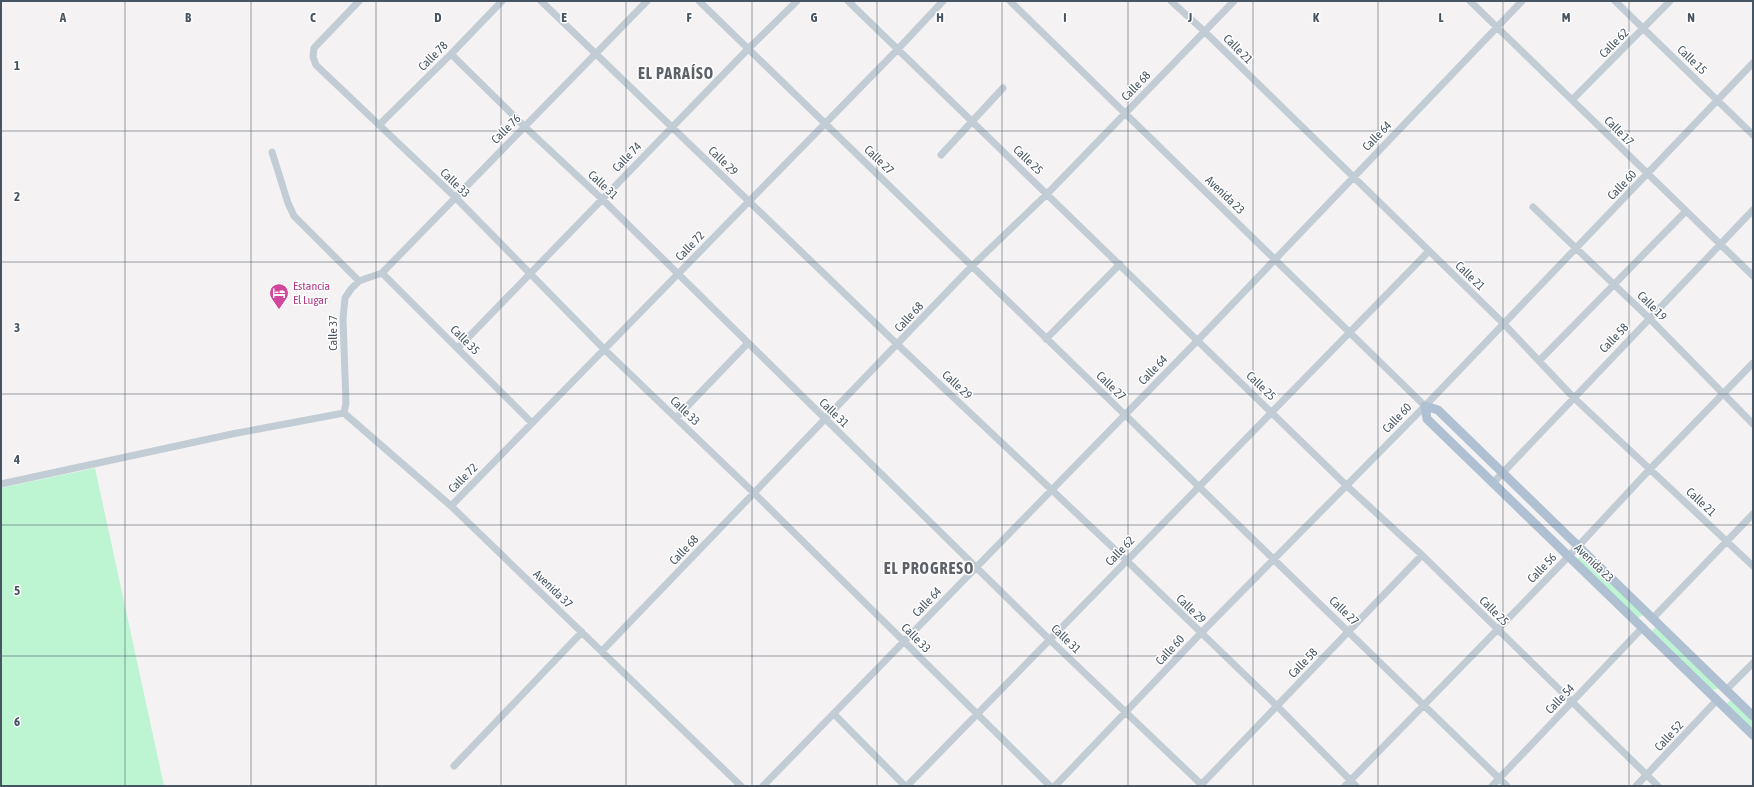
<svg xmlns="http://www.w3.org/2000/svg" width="1754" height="787" font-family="'Asap Condensed',sans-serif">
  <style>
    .grass { fill: #bdf5d3 }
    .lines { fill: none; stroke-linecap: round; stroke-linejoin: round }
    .minor { stroke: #c1ccd5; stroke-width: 7 }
    .major { stroke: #afc0d3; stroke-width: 9 }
    .grid { fill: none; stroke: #475562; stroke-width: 1; stroke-opacity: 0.55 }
    .labels { text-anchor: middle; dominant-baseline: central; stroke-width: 3; stroke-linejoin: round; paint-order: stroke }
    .street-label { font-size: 12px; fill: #475562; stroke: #fff }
    .hotel-label { font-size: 12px; fill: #b23c85; stroke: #fff; text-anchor: start }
    .district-label { font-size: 16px; font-weight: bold; letter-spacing: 1px; fill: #5d6268; stroke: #fff }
    .grid-label { font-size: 13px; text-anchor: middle; font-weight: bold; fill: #475562; stroke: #fff; stroke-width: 3; stroke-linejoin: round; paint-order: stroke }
  </style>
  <rect width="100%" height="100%" fill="#f4f2f2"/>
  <path class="grass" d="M95 468 164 786H1V488Z
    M1581 555 1643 615 1638 618 1577 559Z
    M1656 627 1718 687 1717 689 1711 690 1653 632V629Z
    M1729 701H1732L1753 720V731L1727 704Z"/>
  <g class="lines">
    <path class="minor" d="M359 1 314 48 313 57 316 65 455 197 604 349 754 493 1050 786
      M541 1 898 345 1126 560 1277 706 1356 786
      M699 1 1507 786
      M848 1 1347 486 1422 555 1658 786
      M1010 1 1425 406
      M1171 1 1204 31 1504 324 1573 397 1753 566
      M1470 1 1753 276
      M1615 1 1753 135
      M451 54 525 127 602 199 1050 640 1203 786
      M1572 100 1670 1
      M379 125 451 54 502 1
      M272 152 288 203 294 216 359 281
      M941 155 1003 88
      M1533 207 1649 318 1753 424
      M382 273 532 423
      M1046 339 1120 264
      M458 348 748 49 797 1
      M1539 361 1686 211
      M344 413 451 506 741 786
      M344 413 346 403 343 319 345 298 351 289 359 281 382 273 647 1
      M676 418 748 343
      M1493 483 1753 210
      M1 484 232 434 344 413
      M451 506 898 49 943 1
      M1653 618 1753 514
      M602 651 972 266 1047 194 1234 1
      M1726 690 1753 663
      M834 714 905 786
      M454 766 582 632
      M763 786 1198 340 1522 1
      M907 786 1428 252
      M1055 786 1201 633 1425 406 1753 63
      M1200 786 1422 555
      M1345 786 1569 556 1650 469 1753 363
      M1492 786 1643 627
      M1636 786 1717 700"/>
    <path class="major" d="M1753 716 1438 410 1425 406 1427 419 1753 735"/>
  </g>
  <path class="grid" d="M125 1V786M251 1V786M376 1V786M501 1V786M626 1V786M752 1V786M877 1V786M1002 1V786M1128 1V786M1253 1V786M1378 1V786M1503 1V786M1629 1V786M1 131H1753M1 262H1753M1 394H1753M1 525H1753M1 656H1753"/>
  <defs>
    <symbol id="hotel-pin" viewBox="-11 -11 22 30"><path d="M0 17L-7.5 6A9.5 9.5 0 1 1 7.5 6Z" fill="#d1479c" stroke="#fff"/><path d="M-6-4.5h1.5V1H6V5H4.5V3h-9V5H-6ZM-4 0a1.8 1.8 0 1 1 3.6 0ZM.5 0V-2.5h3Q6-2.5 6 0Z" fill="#fff"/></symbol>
  </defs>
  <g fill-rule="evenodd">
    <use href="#hotel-pin" x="268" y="282" width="22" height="30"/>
  </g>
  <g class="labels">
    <g class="street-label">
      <text transform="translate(1614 43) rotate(-45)">Calle 62</text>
      <text transform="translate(1238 49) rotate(45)">Calle 21</text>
      <text transform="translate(433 56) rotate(-45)">Calle 78</text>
      <text transform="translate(1692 60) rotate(44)">Calle 15</text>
      <text transform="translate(1136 86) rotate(-46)">Calle 68</text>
      <text transform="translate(506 129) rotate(-45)">Calle 76</text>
      <text transform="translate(1619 131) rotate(45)">Calle 17</text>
      <text transform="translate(1377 136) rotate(-46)">Calle 64</text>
      <text transform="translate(627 157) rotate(-46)">Calle 74</text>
      <text transform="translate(879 160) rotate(44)">Calle 27</text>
      <text transform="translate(1028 160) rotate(44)">Calle 25</text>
      <text transform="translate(723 161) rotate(44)">Calle 29</text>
      <text transform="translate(455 183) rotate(44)">Calle 33</text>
      <text transform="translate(603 185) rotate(43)">Calle 31</text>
      <text transform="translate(1622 185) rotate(-46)">Calle 60</text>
      <text transform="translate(1225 195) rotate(44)">Avenida 23</text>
      <text transform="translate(690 246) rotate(-46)">Calle 72</text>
      <text transform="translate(1470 276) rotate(44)">Calle 21</text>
      <text transform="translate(1652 306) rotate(45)">Calle 19</text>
      <text transform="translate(909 317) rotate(-47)">Calle 68</text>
      <text transform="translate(333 333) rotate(-90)">Calle 37</text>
      <text transform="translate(1614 338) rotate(-46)">Calle 58</text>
      <text transform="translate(465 340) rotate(45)">Calle 35</text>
      <text transform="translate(1153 370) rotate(-46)">Calle 64</text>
      <text transform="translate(957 385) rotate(43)">Calle 29</text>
      <text transform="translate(1111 386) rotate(44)">Calle 27</text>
      <text transform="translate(1261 386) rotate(44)">Calle 25</text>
      <text transform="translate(685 411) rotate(44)">Calle 33</text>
      <text transform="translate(834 413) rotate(44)">Calle 31</text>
      <text transform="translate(1397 418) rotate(-46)">Calle 60</text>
      <text transform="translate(463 478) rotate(-45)">Calle 72</text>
      <text transform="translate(1701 502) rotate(43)">Calle 21</text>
      <text transform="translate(684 550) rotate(-46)">Calle 68</text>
      <text transform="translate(1120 551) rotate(-46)">Calle 62</text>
      <text transform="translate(1594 563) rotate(44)">Avenida 23</text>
      <text transform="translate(1542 568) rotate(-46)">Calle 56</text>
      <text transform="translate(553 589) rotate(44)">Avenida 37</text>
      <text transform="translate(927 602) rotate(-46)">Calle 64</text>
      <text transform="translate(1191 609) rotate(44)">Calle 29</text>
      <text transform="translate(1344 611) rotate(44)">Calle 27</text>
      <text transform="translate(1494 611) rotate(45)">Calle 25</text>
      <text transform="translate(916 638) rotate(45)">Calle 33</text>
      <text transform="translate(1066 639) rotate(44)">Calle 31</text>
      <text transform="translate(1170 650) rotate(-47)">Calle 60</text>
      <text transform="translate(1303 663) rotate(-46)">Calle 58</text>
      <text transform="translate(1560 699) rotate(-46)">Calle 54</text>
      <text transform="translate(1669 736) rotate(-47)">Calle 52</text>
    </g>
    <g class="hotel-label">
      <text x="293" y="286">Estancia<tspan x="293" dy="14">El Lugar</tspan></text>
    </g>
    <g class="district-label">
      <text x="676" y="73">EL PARAÍSO</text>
      <text x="929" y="568">EL PROGRESO</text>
    </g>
  </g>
  <g class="grid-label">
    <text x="63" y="22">A</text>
    <text x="188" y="22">B</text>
    <text x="313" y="22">C</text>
    <text x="438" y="22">D</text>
    <text x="564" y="22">E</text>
    <text x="689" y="22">F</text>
    <text x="814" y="22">G</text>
    <text x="940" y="22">H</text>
    <text x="1065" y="22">I</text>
    <text x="1190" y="22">J</text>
    <text x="1316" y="22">K</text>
    <text x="1441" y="22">L</text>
    <text x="1566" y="22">M</text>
    <text x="1691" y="22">N</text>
    <text x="17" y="70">1</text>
    <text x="17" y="201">2</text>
    <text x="17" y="332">3</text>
    <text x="17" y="464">4</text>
    <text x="17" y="595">5</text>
    <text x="17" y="726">6</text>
  </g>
  <rect width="1754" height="787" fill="none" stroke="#475562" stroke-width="4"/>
</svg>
